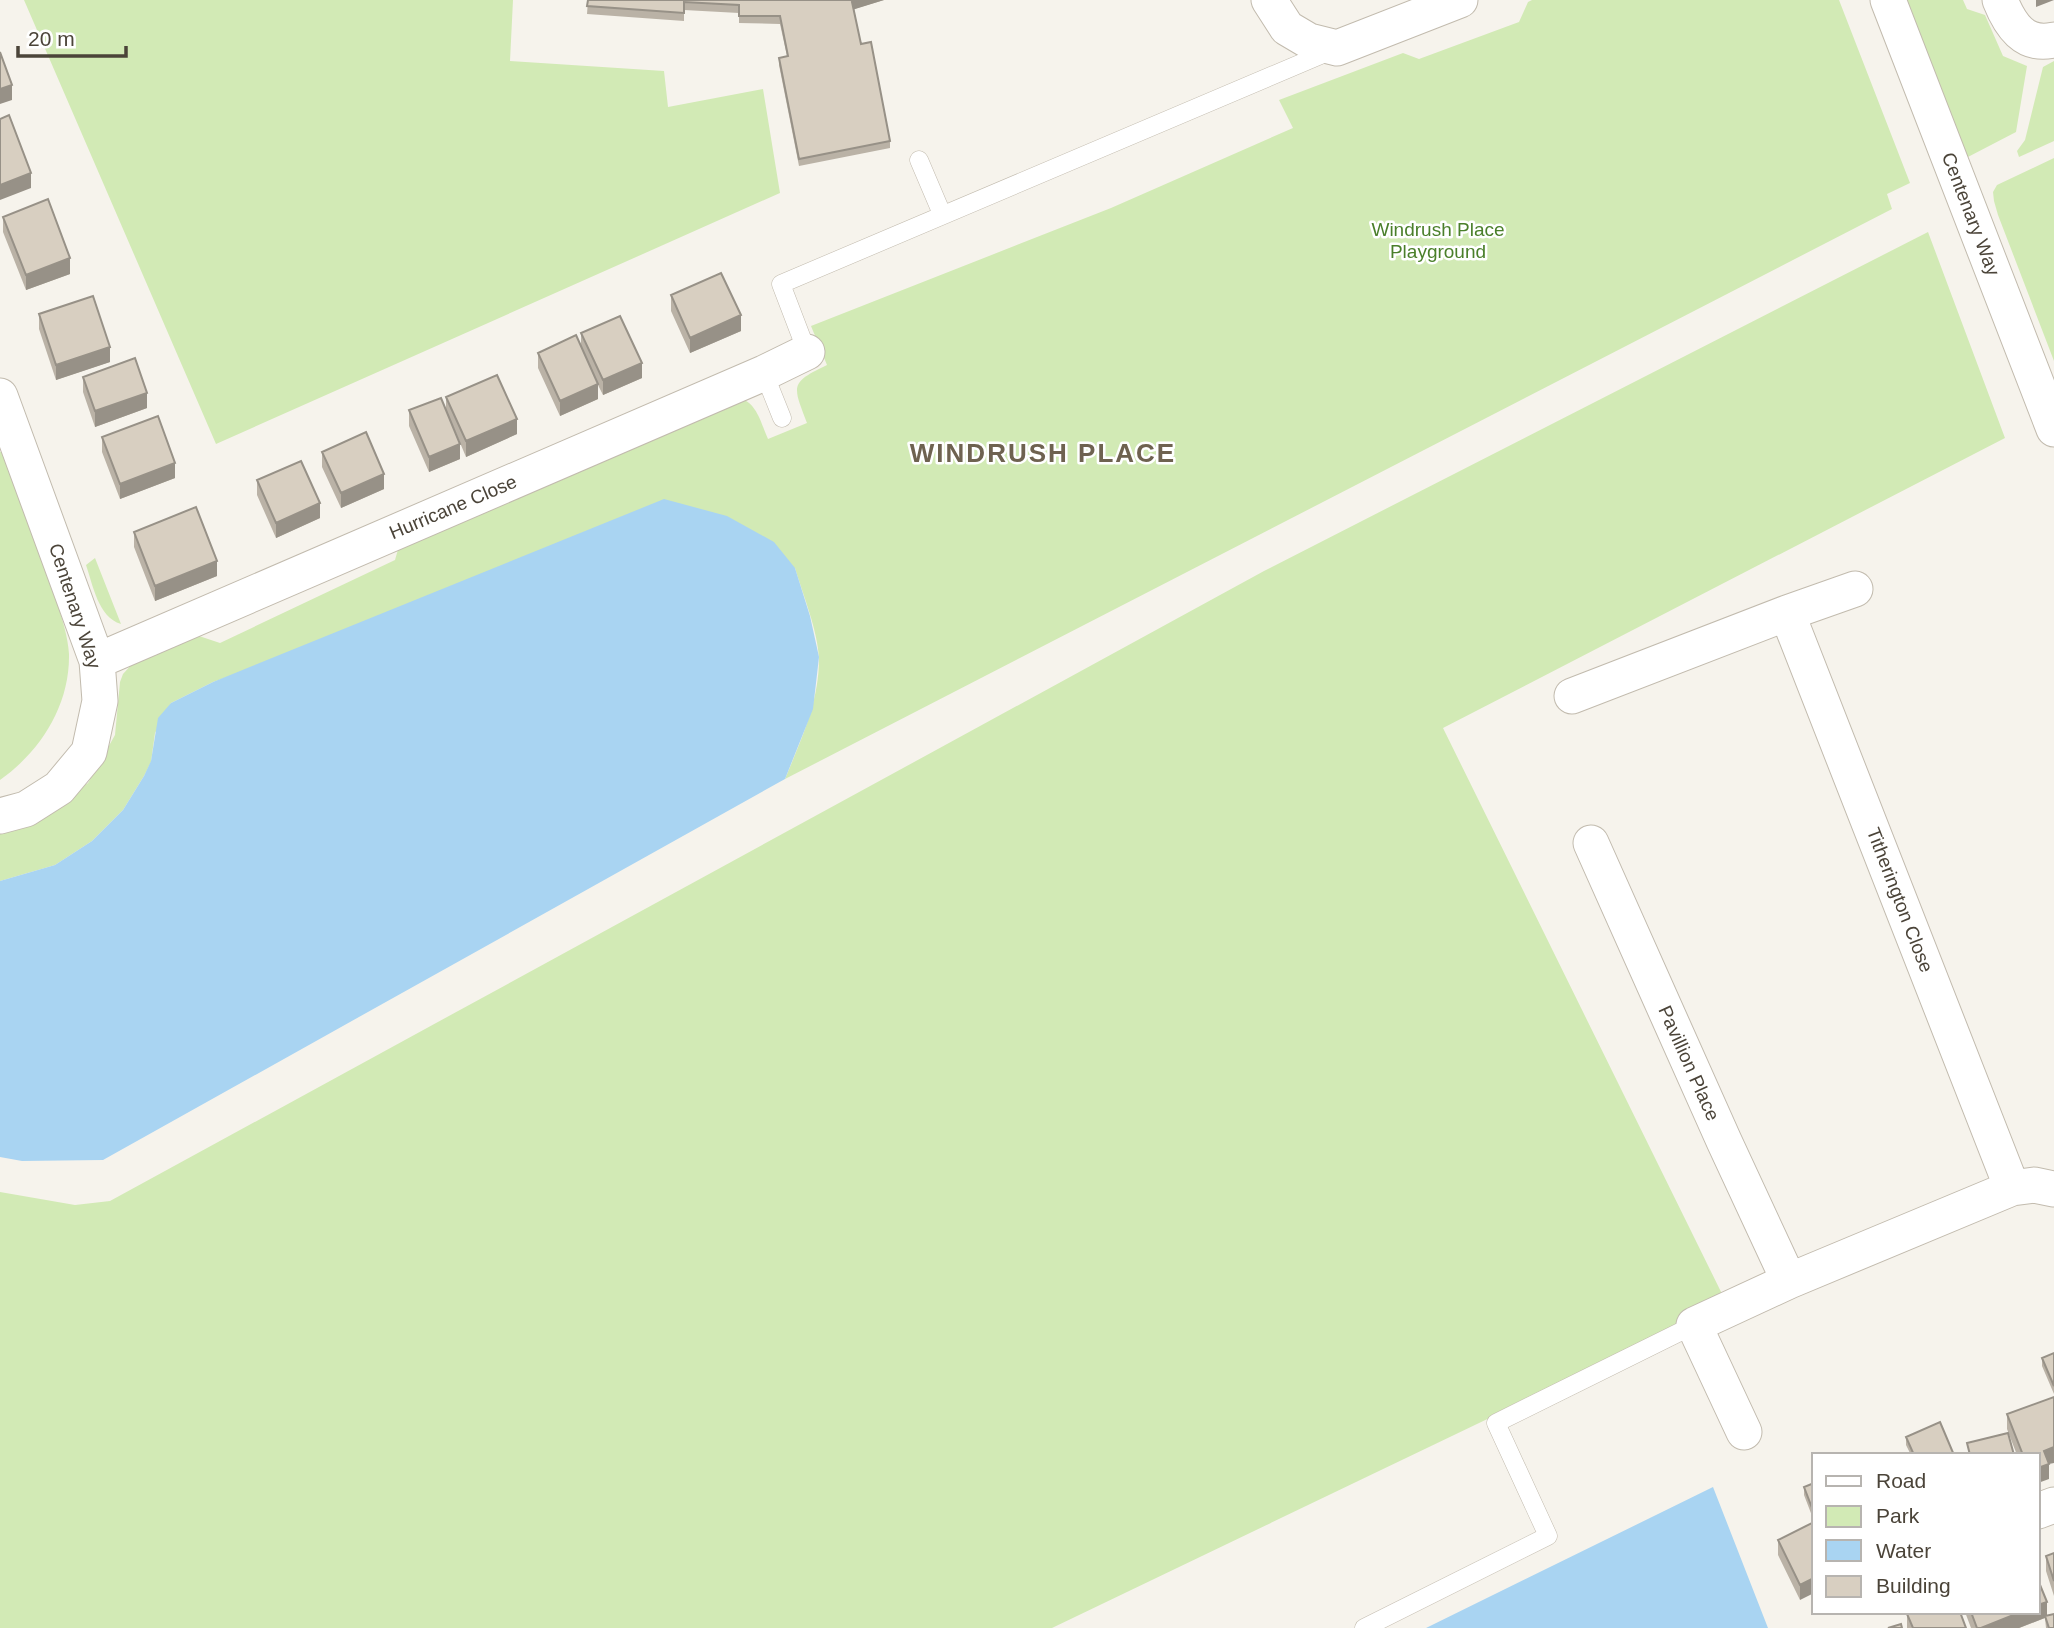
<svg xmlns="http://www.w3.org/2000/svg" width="2054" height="1628" font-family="Helvetica,sans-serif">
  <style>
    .green { fill: #d2eab5 }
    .water { fill: #a9d4f2 }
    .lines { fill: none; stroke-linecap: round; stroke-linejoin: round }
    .service-casing { stroke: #c2bbae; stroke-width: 19 }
    .minor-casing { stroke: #c2bbae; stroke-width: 37 }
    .service { stroke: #fff; stroke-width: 18 }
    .minor { stroke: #fff; stroke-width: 35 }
    .wall { fill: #bab2a6 }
    .shaded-wall { fill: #979187 }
    .building { fill: #d8cfc1; stroke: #979187; stroke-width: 2 }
    .labels { text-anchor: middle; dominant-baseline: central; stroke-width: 5; stroke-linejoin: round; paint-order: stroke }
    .street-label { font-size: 19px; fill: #4b4439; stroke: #fff }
    .park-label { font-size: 19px; fill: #4a7f2a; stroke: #fff }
    .district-label { font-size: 26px; font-weight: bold; letter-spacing: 2px; fill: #6e6250; stroke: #fff }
  </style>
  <rect width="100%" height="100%" fill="#f6f3ec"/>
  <path class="green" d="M24 0H513L510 61 664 71 668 107 763 89 780 193 216 444Z
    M1532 0H1839L1910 183 1887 194 1892 209 785 779C801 740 819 702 819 659 818 631 803 595 795 568L238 673 213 682 171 703 155 733 151 762 144 776 123 810 92 841 55 865 0 881V832L33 822 88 783 115 735 120 682 123 674 133 663 199 636 220 643 395 560 399 546 737 397C757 402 760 421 768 439L807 423C793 386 789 383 827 365L811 326 1111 208 1293 128 1279 100 1403 53 1419 59 1519 22 1528 2Z
    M1907 0H1963L1967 9 1985 15 2003 56 2027 66 2016 132 1966 158Z
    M2054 61V141L2019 157 2017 151 2025 140 2043 67Z
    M2054 158V361L1998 215 1994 201 1993 192 1997 185Z
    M1928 232 2005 438 1443 728 1727 1304 1052 1628H0V1192L75 1205 110 1201 1264 571Z
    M6 450C24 500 43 550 57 602 62 618 68 637 69 654 70 705 41 751 0 780V452Z
    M95 558 121 624C98 617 93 585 86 565Z"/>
  <path class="water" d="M664 499 727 516 774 542 795 568 810 616 819 657 813 709 785 779 103 1160 22 1161 0 1157V881L55 865 92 841 123 810 144 776 151 761 158 718 171 703 213 682Z
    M1713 1487 1768 1628H1426Z"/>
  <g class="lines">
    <defs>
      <path id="service" d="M919 160 942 214
        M807 352 781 284 1330 51
        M764 373 782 418
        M1364 1628 1548 1536 1496 1423 1694 1325"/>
      <path id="minor" d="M1269 0 1287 28 1309 41 1337 48 1460 0
        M1888 0 2054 429
        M2000 0C2010 25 2024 47 2054 40
        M0 396 97 661 100 701 89 752 59 788 26 809 0 816
        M1855 589 1787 613 2012 1188
        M97 661 764 373 807 352
        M1572 696 1787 613
        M1591 843 1724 1141 1789 1281
        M1744 1432 1694 1325 1789 1281 2012 1188 2034 1185 2054 1189
        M2038 1511 2054 1505"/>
    </defs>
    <use href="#service" class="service-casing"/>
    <use href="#minor" class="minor-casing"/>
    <use href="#service" class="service"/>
    <use href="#minor" class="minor"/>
  </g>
  <path class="wall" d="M588 0H884L854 9 861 44 890 141V148L799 166 779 65V58L787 56 780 24 739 23V13L684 10V21L587 14Z
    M3 217 70 274 26 290 3 232Z
    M671 295 741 331 690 353 671 311Z
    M39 314 110 362 56 380 39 329Z
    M581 333 642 378 603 395 598 385V399L560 416 538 368V353L581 347Z
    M83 377 147 408 95 427 83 392Z
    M446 397 517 434 466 457 453 426 460 459 429 472 409 426V410L446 411Z
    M102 437 175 478 120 499 102 452Z
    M322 452 384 489 341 508 322 467Z
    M257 480 320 518 276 538 257 495Z
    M134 532 217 576 155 601 134 547Z
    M2054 1353V1394L2042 1366V1358Z
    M2007 1414 2049 1464V1479L2038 1455H2017L2007 1429Z
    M1906 1437 1954 1455H1911L1906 1445Z
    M1814 1483V1521L1804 1495V1487Z
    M1814 1522 1800 1600 1778 1555V1540Z
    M2054 1553V1596L2046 1571V1556Z
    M1965 1612H2038L2047 1616 2054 1628H2046L2045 1618 2019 1628H1971Z
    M1907 1614 1966 1628H1907Z"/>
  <path class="shaded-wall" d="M859 0H884L852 10V2Z
    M2036 0H2054L2036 7Z
    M12 85V100L0 104V89Z
    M31 173V188L0 200V185Z
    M70 258V274L26 290V275Z
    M741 315V331L690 353V338Z
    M110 347V362L56 380V365Z
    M642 363V378L603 395V380Z
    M598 384V399L560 416V401Z
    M147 393V408L95 427V411Z
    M517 419V434L466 457V441Z
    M460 444V459L429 472V457Z
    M175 463V478L120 499V484Z
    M384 474V489L341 508V493Z
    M320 503V518L276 538V523Z
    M217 561V576L155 601V586Z
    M2054 1447V1463L2049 1464V1479L2038 1483V1468L2044 1451Z
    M1814 1578V1593L1800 1600V1585Z
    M2047 1602V1617L2019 1628H1981L2021 1612H2038V1605Z"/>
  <path class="building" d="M588 0H859L852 2 861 44 871 42 890 141 799 159 779 58 788 56 780 16H739V5L684 2V13L587 6Z
    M0 52 12 85 0 89Z
    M9 115 31 173 0 185V119Z
    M48 199 70 258 26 275 3 217Z
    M721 273 741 315 690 338 671 295Z
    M93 296 110 347 56 365 39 314Z
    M620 316 642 363 603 380 581 333Z
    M576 335 598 384 560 401 538 353Z
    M135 358 147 393 95 411 83 377Z
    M497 375 517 419 466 441 446 397Z
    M441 398 460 444 429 457 409 410Z
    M158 416 175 463 120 484 102 437Z
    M366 432 384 474 341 493 322 452Z
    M301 461 320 503 276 523 257 480Z
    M196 507 217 561 155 586 134 532Z
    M2054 1353V1386L2042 1358Z
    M2054 1397V1447L2044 1451 2049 1464 2038 1468V1455H2023L2007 1414Z
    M1940 1422 1954 1455H1914L1906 1437Z
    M2008 1433 2014 1455H1970L1967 1443Z
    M1814 1483V1513L1804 1487Z
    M1814 1522V1578L1800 1585 1778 1540Z
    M2054 1553V1581L2046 1556Z
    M2038 1580 2047 1602 2038 1605Z
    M1912 1612H1960L1966 1628H1913L1907 1614Z
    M1971 1612H2021L1981 1628H1977Z
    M2054 1614V1628H2049L2045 1616Z
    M1901 1624 1902 1628H1888Z"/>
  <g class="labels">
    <g class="street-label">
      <text transform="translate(1971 214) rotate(69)">Centenary Way</text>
      <text transform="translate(453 507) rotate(-23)">Hurricane Close</text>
      <text transform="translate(75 606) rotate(72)">Centenary Way</text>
      <text transform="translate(1900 900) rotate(69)">Titherington Close</text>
      <text transform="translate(1689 1063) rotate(66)">Pavillion Place</text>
    </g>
    <g class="park-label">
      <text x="1438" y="229">Windrush Place<tspan x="1438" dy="22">Playground</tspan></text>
    </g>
    <g class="district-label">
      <text x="1043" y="453">WINDRUSH PLACE</text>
    </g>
  </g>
  <rect x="1812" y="1453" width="228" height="161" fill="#ffffff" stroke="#b7b4b0" stroke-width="2"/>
  <rect x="1826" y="1476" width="35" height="10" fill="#ffffff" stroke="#b7b4b0" stroke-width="2"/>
  <text x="1876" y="1488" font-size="21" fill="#4b4439">Road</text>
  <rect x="1826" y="1506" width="35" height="21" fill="#d2eab5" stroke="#b7b4b0" stroke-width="2"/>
  <text x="1876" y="1523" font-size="21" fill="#4b4439">Park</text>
  <rect x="1826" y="1540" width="35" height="21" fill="#a9d4f2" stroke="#b7b4b0" stroke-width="2"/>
  <text x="1876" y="1558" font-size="21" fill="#4b4439">Water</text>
  <rect x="1826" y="1576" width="35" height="21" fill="#d8cfc1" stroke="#b7b4b0" stroke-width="2"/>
  <text x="1876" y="1593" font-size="21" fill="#4b4439">Building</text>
  <path d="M18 46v10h108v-10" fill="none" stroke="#4b4439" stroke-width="3.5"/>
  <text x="28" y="46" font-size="21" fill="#4b4439" stroke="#ffffff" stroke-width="5" paint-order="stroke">20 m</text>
</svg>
